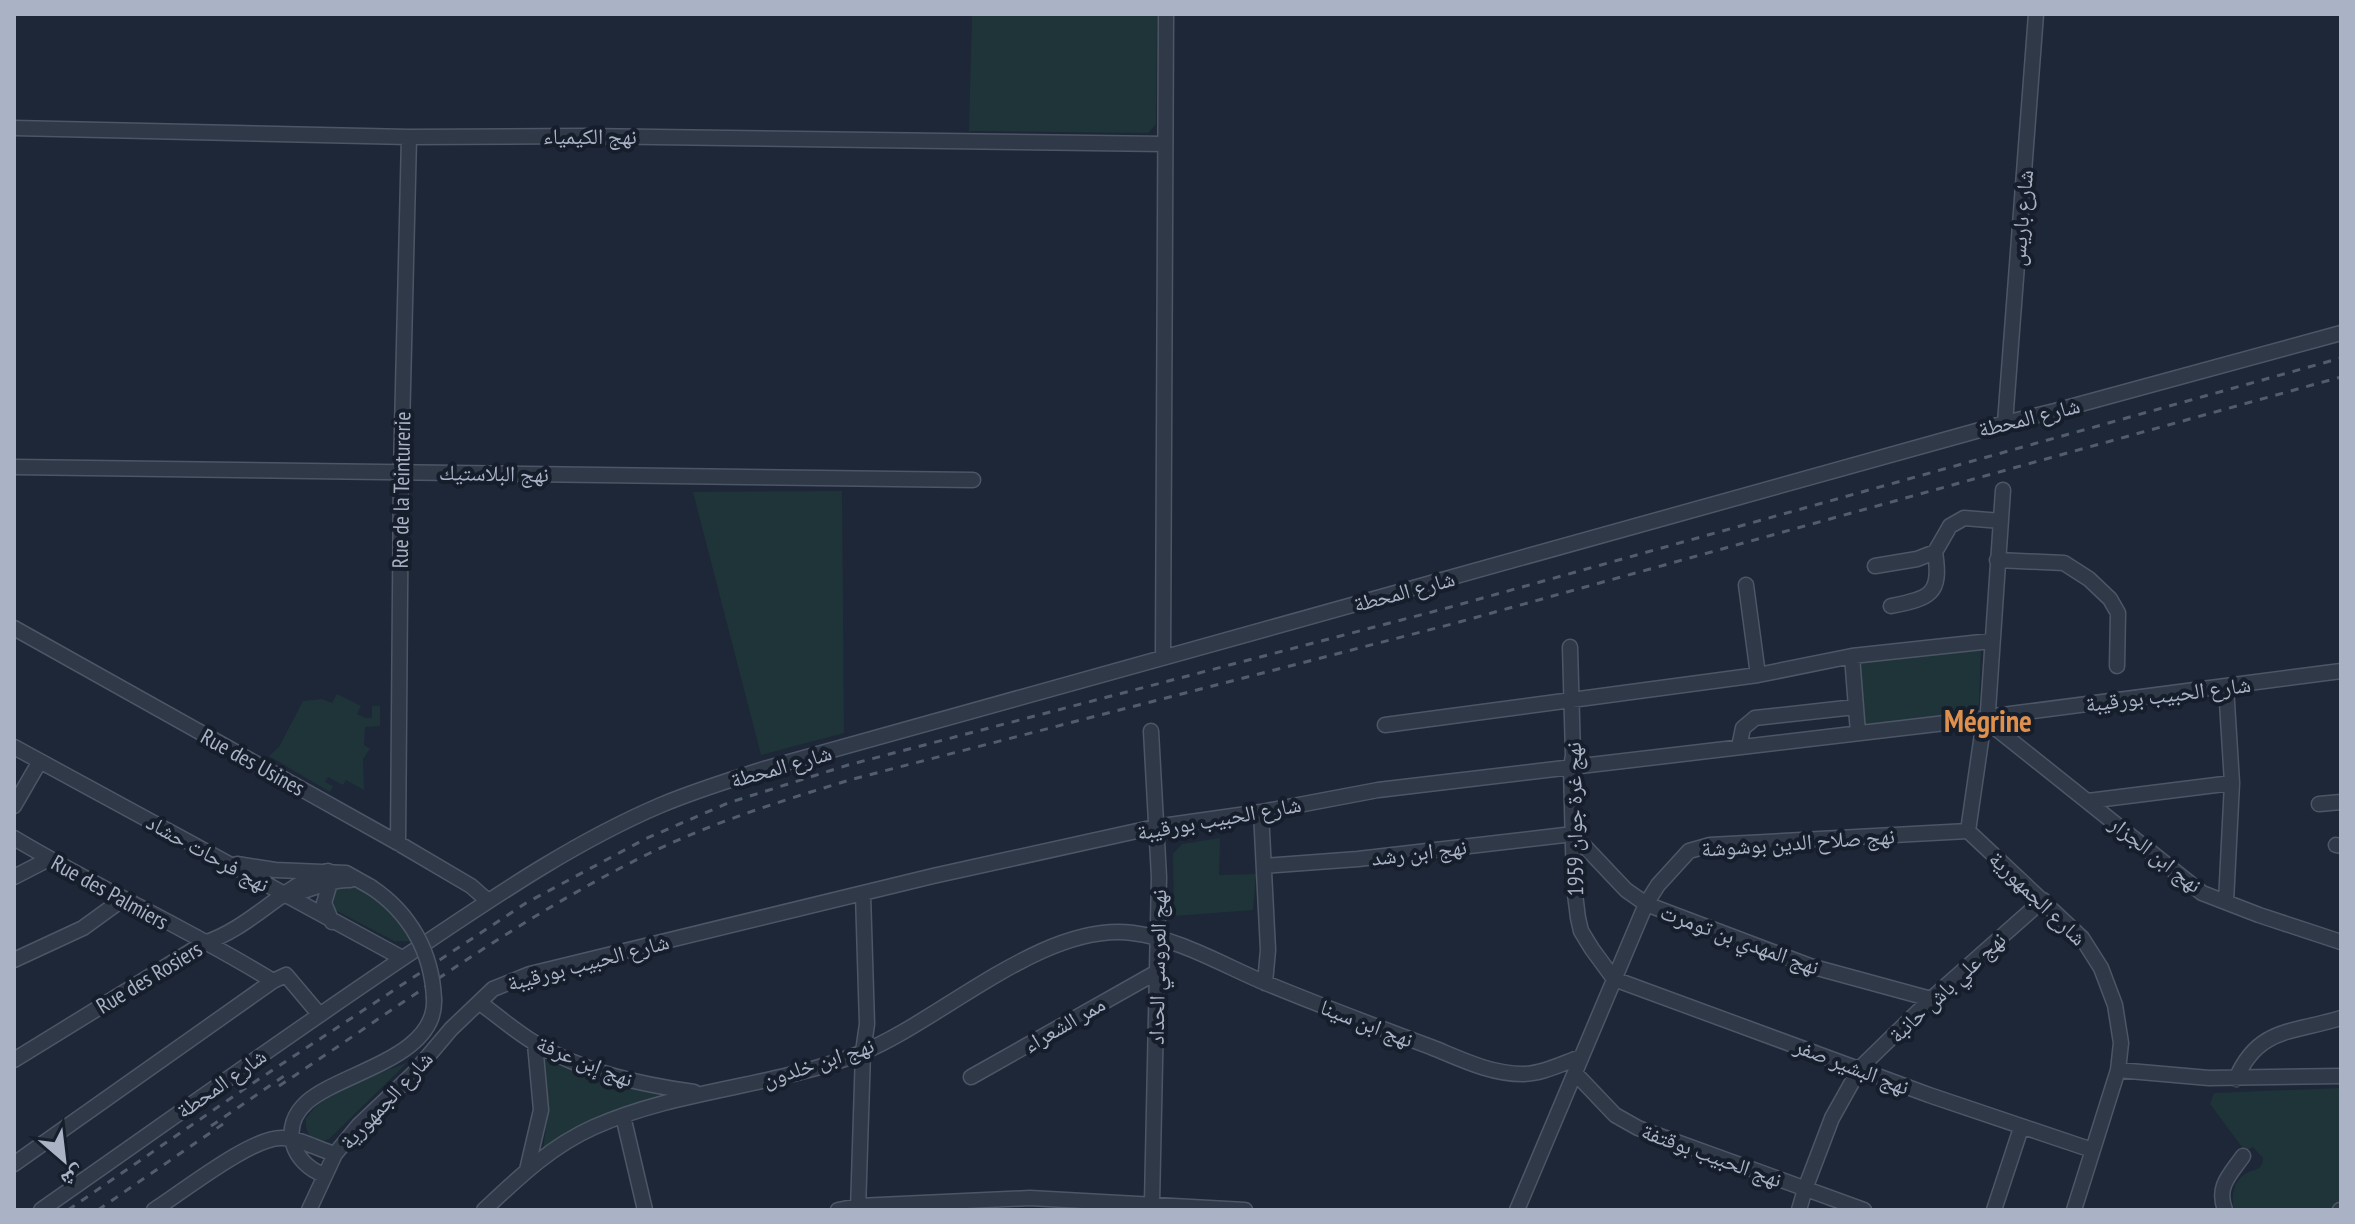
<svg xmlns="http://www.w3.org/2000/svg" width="2355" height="1224" font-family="'PT Sans Narrow','Noto Naskh Arabic',sans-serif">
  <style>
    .green { fill: #1f3438 }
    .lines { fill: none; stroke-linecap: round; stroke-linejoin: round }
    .minor-casing { stroke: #4d5666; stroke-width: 17 }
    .minor { stroke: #303948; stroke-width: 14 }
    .rail { stroke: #515d6f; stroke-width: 3; stroke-dasharray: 8 8; stroke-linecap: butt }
    .minor-bridge-casing { stroke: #4d5666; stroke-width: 17; stroke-linecap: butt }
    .minor-bridge { stroke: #303948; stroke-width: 14 }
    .labels { text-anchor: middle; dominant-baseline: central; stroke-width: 8; stroke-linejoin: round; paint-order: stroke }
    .street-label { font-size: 22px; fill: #a9b3c5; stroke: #161e2c }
    .district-label { font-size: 30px; font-weight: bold; fill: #de904c; stroke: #161e2c }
  </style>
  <rect width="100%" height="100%" fill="#1d2737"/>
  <path class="green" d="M972 14H1157L1156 124 1148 133 969 131Z
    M842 491 844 733 761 755 693 492Z
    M1981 645 1979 704 1967 716 1864 727 1850 663Z
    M337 694 361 706 357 714 365 718H372V706H380V726L365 727 364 745 370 749 363 759 364 790 346 780 343 785 328 777 325 782 333 786 330 792 269 756 279 747 303 701 322 699 332 703Z
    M1220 838 1219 875 1256 874 1253 910 1174 916 1173 854 1182 844Z
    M342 884C375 891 394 915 413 941H394L337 911 329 904 336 886Z
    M535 1044 564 1067 590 1079 663 1096C620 1108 581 1123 543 1148 551 1104 548 1086 535 1044Z
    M408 1062 329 1139 319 1143C309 1138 305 1130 306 1119 326 1087 375 1077 408 1062Z
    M2341 1088V1206L2334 1210H2234C2231 1198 2233 1181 2245 1174 2255 1168 2262 1172 2263 1158L2253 1147 2245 1151 2210 1104 2214 1093Z"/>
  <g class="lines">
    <defs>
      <path id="minor" d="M14 128 409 137 584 136 1165 144
        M2005 423 2036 14
        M14 467 973 480
        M1997 560 2064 563 2089 579 2110 599 2118 613 2117 666
        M1875 566 1917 559 1935 552 1950 526 1964 518 2001 521
        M1746 585 1758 675
        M1891 606C1930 598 1942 595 1935 552
        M14 628 398 843 471 886 488 901
        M1570 647 1573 755 1571 768 1574 886 1578 918 1581 931 1592 949 1614 979 1929 1095 2092 1150
        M1852 656 1858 733
        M1163 658 1166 14
        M1988 711 2003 490
        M1995 716 2341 671
        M1385 725 1758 675 1852 656 1991 641
        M1993 726 2202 893 2259 915 2341 942
        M1983 727 1968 831 2082 938 2101 968 2115 1005 2121 1043 2118 1070 2074 1210
        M1151 731 1159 877 1152 1203
        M14 747 402 958
        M1739 747 1743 728 1755 718 1855 707
        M2088 801 2232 783
        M2319 804 2341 802
        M14 806 40 761
        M1261 812 1268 950 1265 983
        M14 838C99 889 189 929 273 981L286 975 319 1014
        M398 843 401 471 409 137
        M2336 845 2341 846
        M237 864 275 870 346 873 371 887
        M1264 866 1358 859 1573 834 1626 890 1646 904 1810 966 1931 999
        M14 877 49 859
        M330 883 324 903 332 922
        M285 896C307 892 329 879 350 880
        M2226 902 2232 783 2226 686
        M14 960 83 928 123 899
        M480 1003C498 1016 516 1032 535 1043 583 1072 639 1084 694 1092
        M14 1060 204 943C251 928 282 886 328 871
        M2118 1070 2209 1078 2341 1076
        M1576 1074 1615 1115 1638 1128 1864 1210
        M971 1077 1157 972
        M2236 1079C2258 1027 2293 1033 2341 1018
        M623 1116 645 1210
        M14 1164 273 981
        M527 1170 541 1110 535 1044
        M324 1175C292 1163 279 1127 307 1102 341 1072 437 1058 434 999
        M41 1210C166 1123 289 1034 415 950 494 897 574 842 661 805 694 791 730 780 764 769L2005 423 2055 411 2341 333
        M154 1210C181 1193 254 1135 283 1138 302 1139 317 1149 335 1154
        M309 1210 335 1154 359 1125 413 1074 451 1029 493 989 530 974 933 876 1155 827 1261 812 1378 790 1979 719
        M484 1210C518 1178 551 1146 594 1127 679 1089 775 1087 861 1053 942 1020 1044 921 1133 933 1181 939 1224 966 1268 984 1322 1006 1377 1027 1431 1047 1461 1059 1490 1074 1523 1074 1542 1074 1563 1063 1581 1057
        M838 1210 858 1206 1030 1198 1245 1210
        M858 1210 863 1052 867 1024 863 894
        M1517 1210 1646 904 1658 885 1689 851 1710 845 1968 831
        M1799 1210 1805 1189 1832 1118 1860 1068 1931 999 2043 900
        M1994 1210 2021 1128
        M2225 1210C2216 1186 2230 1175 2243 1156
        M2340 1210H2341"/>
    </defs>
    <use href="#minor" class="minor-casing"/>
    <use href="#minor" class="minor"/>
    <path class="rail" d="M279 1086C400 1006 518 918 648 854 713 822 784 800 853 779L1452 624 2341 377
      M211 1126 287 1074
      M68 1210 250 1085 526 903 645 839 728 803 848 765 1447 608 2341 358
      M98 1210 223 1124"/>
    <defs>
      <path id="minor-bridge" d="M371 887C410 913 432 952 434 999"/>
    </defs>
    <use href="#minor-bridge" class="minor-bridge-casing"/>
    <use href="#minor-bridge" class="minor-bridge"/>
  </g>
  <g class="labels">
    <g class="street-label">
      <text x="590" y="136">نهج الكيمياء</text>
      <text transform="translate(2021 218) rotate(-85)">شارع باريس</text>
      <text transform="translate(2029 417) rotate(-14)">شارع المحطة</text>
      <text transform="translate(494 473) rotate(1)">نهج البلاستيك</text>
      <text transform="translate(401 490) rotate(-89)">Rue de la Teinturerie</text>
      <text transform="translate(1404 591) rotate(-15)">شارع المحطة</text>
      <text transform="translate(2168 694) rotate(-7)">شارع الحبيب بورقيبة</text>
      <text transform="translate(253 762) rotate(29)">Rue des Usines</text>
      <text transform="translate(781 766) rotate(-16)">شارع المحطة</text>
      <text transform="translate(1219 818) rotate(-10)">شارع الحبيب بورقيبة</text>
      <text transform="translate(1574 819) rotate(-91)">نهج غرة جوان 1959</text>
      <text transform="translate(1798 842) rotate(-4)">نهج صلاح الدين بوشوشة</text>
      <text transform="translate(1419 852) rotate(-7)">نهج ابن رشد</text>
      <text transform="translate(208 853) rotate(29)">نهج فرحات حشاد</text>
      <text transform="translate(2156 854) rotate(38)">نهج ابن الجزار</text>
      <text transform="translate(110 892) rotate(29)">Rue des Palmiers</text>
      <text transform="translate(2038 898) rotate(44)">شارع الجمهورية</text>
      <text transform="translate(1740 939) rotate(20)">نهج المهدي بن تومرت</text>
      <text transform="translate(588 962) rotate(-15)">شارع الحبيب بورقيبة</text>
      <text transform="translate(1157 967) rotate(-89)">نهج العروسي الحداد</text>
      <text transform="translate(149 977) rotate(-31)">Rue des Rosiers</text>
      <text transform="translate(1947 987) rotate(-43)">نهج علي باش حانبة</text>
      <text transform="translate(1367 1023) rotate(21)">نهج ابن سينا</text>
      <text transform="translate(1064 1024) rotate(-30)">ممر الشعراء</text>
      <text transform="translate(585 1061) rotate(22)">نهج إبن عرفة</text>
      <text transform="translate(818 1062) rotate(-18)">نهج ابن خلدون</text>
      <text transform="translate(1852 1066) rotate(21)">نهج البشير صفر</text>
      <text transform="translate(221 1083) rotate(-35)">شارع المحطة</text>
      <text transform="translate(386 1100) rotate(-47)">شارع الجمهورية</text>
      <text transform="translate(1712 1155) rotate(20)">نهج الحبيب بوقتفة</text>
    </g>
    <g class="district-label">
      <text x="1988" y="720">Mégrine</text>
    </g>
  </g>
  <rect width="2355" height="1224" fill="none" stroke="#a9b3c5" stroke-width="32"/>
  <g transform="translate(64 1160) rotate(152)" stroke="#161e2c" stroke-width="6" paint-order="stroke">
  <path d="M0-6L14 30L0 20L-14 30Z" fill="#a9b3c5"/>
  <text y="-12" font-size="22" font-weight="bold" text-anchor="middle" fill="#a9b3c5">ش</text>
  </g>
</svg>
